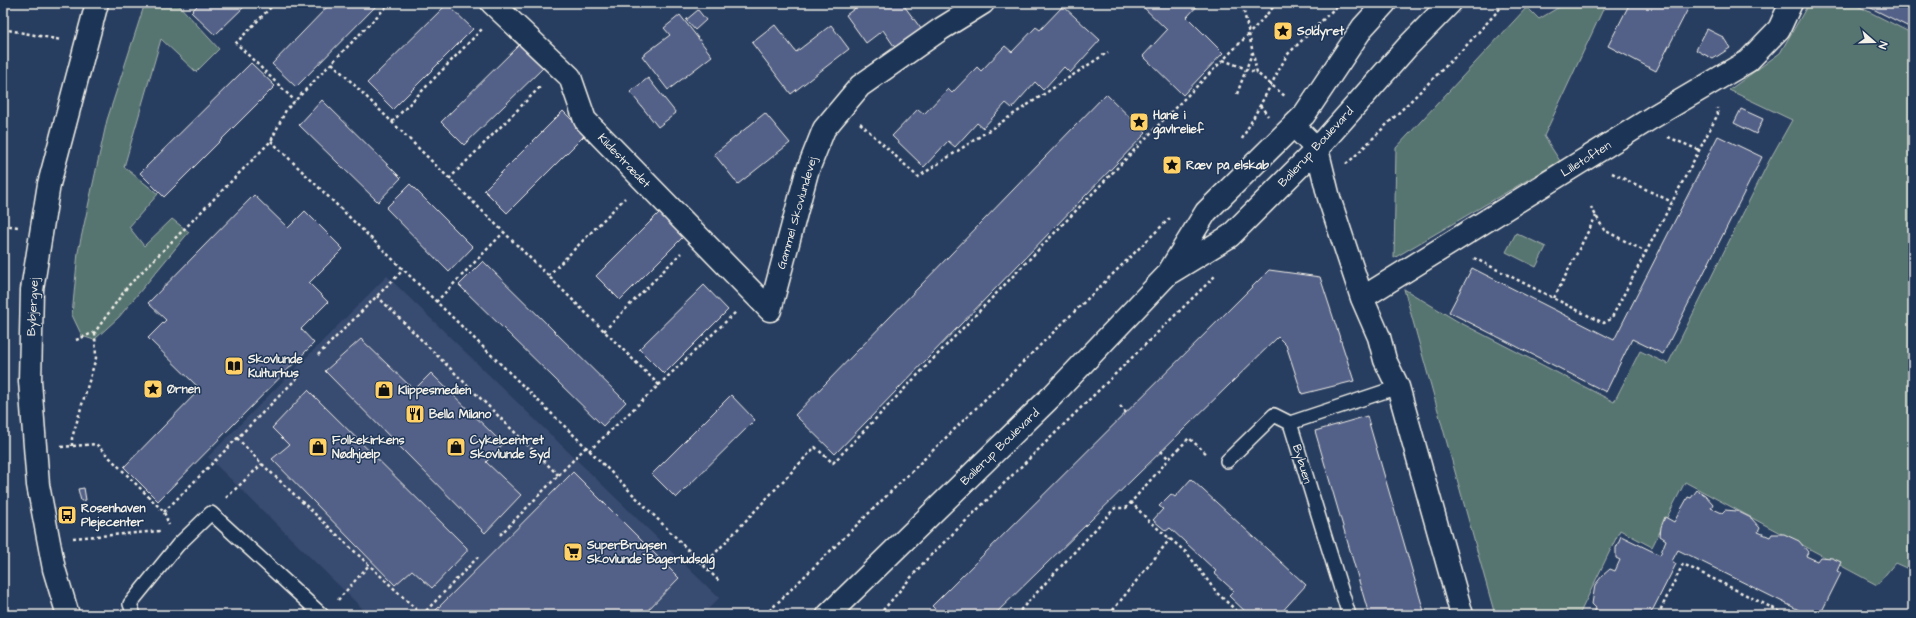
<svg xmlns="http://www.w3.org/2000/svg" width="1916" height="618" font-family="'Architects Daughter',sans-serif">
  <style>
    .built { fill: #394b6f }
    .green { fill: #577471; stroke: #a6b2ac }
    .building { fill: #526188; stroke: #f4f1e8 }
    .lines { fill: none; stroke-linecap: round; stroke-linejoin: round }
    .service-casing { stroke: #f4f1e8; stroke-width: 16 }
    .minor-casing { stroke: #f4f1e8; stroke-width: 25 }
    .tertiary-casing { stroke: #f4f1e8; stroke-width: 25 }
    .path { stroke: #f4f1e8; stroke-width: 2.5; stroke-dasharray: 3 3; stroke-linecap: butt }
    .service { stroke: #1d3557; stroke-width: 13 }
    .minor { stroke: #1d3557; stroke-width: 22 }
    .tertiary { stroke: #1d3557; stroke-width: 22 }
    .labels { text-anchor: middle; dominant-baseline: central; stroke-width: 3; stroke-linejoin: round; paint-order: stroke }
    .poi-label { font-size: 12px; font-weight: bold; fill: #f4f1e8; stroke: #1d3557; text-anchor: start }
    .street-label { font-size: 12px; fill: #f4f1e8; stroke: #1d3557 }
  </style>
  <rect width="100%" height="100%" fill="#283e61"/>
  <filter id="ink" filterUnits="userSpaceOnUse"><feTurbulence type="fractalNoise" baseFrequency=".025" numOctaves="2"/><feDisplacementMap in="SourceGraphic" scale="8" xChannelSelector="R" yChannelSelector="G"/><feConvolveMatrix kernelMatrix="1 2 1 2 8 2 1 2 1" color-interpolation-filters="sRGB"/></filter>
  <g filter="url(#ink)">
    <path class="built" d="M387 276 719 598 702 615H369L208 457Z"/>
    <path class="green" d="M145 3H177L219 49 196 72 161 39 124 167 158 194 129 227 144 246 172 219 189 232 119 317 94 340 82 336 72 315 78 252 107 120Z
      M1566 3H1606L1544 136 1560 161 1394 258 1396 148 1527 7 1539 19Z
      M1809 3H1852L1913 34V571L1895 563 1877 585 1685 482 1652 547 1620 530 1579 615H1495L1404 289 1457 321 1614 402 1640 351 1668 364 1769 161 1792 120 1729 90 1780 53Z
      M1516 233 1546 247 1536 267 1506 252Z"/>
    <path class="building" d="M200 3H248L215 35 191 12Z
      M331 3H379L296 87 272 64Z
      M862 3H902L922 30 896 49 883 30 866 43 846 15Z
      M1139 3H1200L1187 17 1223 53 1183 95 1143 56 1167 30Z
      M1630 3H1691L1656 71 1608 46Z
      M1861 3H1913V29Z
      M447 4 473 29 393 109 367 83Z
      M1063 6 1100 40 1070 73 1064 67 1043 90 1035 82 1012 108 1006 103 983 128 977 123 955 147 948 141 924 167 892 136 918 109 924 114 948 89 952 93 977 67 981 71 1005 46 1012 52 1036 27 1040 30Z
      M698 10 706 20 695 30 686 20Z
      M680 15 712 56 668 90 642 56 670 35 664 28Z
      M775 25 796 52 831 25 849 49 791 94 752 43Z
      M1707 29 1723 37 1730 48 1713 59 1696 50Z
      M521 43 544 67 464 145 441 122Z
      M251 63 275 86 164 197 140 173Z
      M648 78 676 113 658 127 630 92Z
      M1106 94 1146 133 835 454 795 415Z
      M322 100 401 178 378 202 299 125Z
      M1741 109 1763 119 1756 134 1734 123Z
      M563 111 586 134 507 213 484 190Z
      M765 113 790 143 738 184 714 154Z
      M1718 136 1762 157 1663 354 1632 339 1606 392 1449 312 1472 268 1614 340Z
      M410 184 473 247 449 272 386 208Z
      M254 195 288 228 305 211 343 249 309 283 328 302 301 329 314 343 158 501 124 467 200 389 148 338 166 320 148 303Z
      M659 213 683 237 620 300 596 276Z
      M483 261 626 402 603 426 459 285Z
      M1269 270 1320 277 1354 381 1302 394 1286 345 1278 337 994 615H941L932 606Z
      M704 285 728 310 664 374 639 349Z
      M361 339 414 390 431 373 503 444 486 462 521 495 485 533 325 371Z
      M308 390 467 548V551L432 588 412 570 395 585 272 459 289 445 272 428Z
      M731 395 755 420 676 498 652 474Z
      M1367 416 1425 615H1369L1315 431Z
      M573 472 679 578 643 615H433L432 614Z
      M1191 479 1306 585 1279 615H1249L1229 596 1234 591 1214 573 1216 571 1170 528 1166 531 1153 520 1163 509 1159 506 1171 494 1175 497Z
      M84 488 86 500 81 501 78 489Z
      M1697 490 1705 495 1713 504 1711 508 1722 513 1725 510 1737 511 1751 518 1760 528 1758 532 1770 537 1772 534H1784L1799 541 1808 552 1806 556 1817 561 1820 557 1832 558 1841 562 1837 571 1841 573 1820 615H1809L1678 550 1672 561 1676 564 1650 615H1593L1596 608 1592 604 1595 585 1602 576 1610 569 1615 571 1620 560 1616 558V548L1621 536 1660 555 1666 540 1660 536 1661 527 1665 517 1674 522 1688 497 1691 498Z"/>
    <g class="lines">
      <defs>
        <path id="service" d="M1227 461 1274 415 1290 423
          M134 615 130 604 178 545 211 513 322 615
          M1349 615 1290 423 1398 387"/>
        <path id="minor" d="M492 3 570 77 585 120 770 310
          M1294 126 1317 149 1329 198 1362 298 1379 337 1385 360 1398 387 1462 615
          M1362 298 1653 117 1748 61 1779 29 1791 3
          M770 310 807 172 824 129 860 86 941 29 983 3"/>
        <path id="tertiary" d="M1171 272 1230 236 1317 149 1409 45 1450 3
          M68 615 54 569 38 485 30 381 32 290 49 184 97 3
          M828 615 1053 395 1167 275 1206 212 1304 115 1363 27 1385 3"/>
      </defs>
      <use href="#service" class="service-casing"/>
      <use href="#minor" class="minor-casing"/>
      <use href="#tertiary" class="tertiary-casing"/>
      <path class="path" d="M275 3 236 43 295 101
        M1277 3 1249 34 1257 73 1286 97
        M3 29 61 40
        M1223 60 1257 73
        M332 63 659 385
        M1237 94 1252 53
        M1260 105 1268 116
        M392 122 482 29
        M860 123 918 177 1108 52
        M1668 137 1699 150
        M1242 139 1287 55 1340 3
        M271 141 586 447 720 582
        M1346 164 1353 158 1465 47 1505 3
        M1612 173 1672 202
        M449 179 542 85
        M1591 207 1604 230 1646 252
        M3 225 18 227
        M1474 258 1595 319 1604 323 1611 319 1718 114 1717 108
        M548 276 625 198
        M377 296 558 475
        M1554 298 1596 216
        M436 302 504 232
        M604 331 681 253
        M76 340 95 332 128 286 271 141 286 110 390 3
        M318 355 403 270
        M1120 406 1126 413
        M237 438 262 464 422 615
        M72 446V438L96 358 95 332
        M61 447 96 444 164 512 169 525
        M589 451 737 311
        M1161 451 1169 459 1189 438 1208 455
        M226 498 262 464
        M1131 502 1150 522 1187 553 1217 593 1241 615
        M164 512 300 375
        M500 535 586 447
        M73 538 161 531
        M704 565 815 447 833 463 1171 112 1249 34 1242 3
        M338 600 369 565
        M422 615 478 557
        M765 615 1172 216
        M879 615 925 561 1215 276
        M1016 615 1115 508H1126L1169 459
        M1109 615 1170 539
        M1658 615 1683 564 1787 615"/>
      <use href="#service" class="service"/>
      <use href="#minor" class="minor"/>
      <use href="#tertiary" class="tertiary"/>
    </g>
  </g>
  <defs>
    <symbol id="sight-square" viewBox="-11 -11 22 22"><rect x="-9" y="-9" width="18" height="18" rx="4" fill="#ffd166" stroke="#1d3557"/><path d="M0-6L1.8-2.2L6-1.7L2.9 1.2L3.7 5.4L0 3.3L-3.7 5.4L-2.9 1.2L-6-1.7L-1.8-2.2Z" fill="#111"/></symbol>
    <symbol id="library-square" viewBox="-11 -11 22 22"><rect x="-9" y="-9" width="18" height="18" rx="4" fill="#ffd166" stroke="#1d3557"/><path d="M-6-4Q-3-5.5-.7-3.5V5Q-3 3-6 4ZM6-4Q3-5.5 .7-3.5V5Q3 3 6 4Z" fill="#111"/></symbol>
    <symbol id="shop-square" viewBox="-11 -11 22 22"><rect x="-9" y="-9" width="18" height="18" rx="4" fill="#ffd166" stroke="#1d3557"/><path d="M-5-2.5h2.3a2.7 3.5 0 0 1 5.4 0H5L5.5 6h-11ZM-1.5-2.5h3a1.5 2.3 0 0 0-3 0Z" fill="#111"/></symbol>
    <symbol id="restaurant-square" viewBox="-11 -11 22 22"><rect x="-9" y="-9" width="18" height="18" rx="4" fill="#ffd166" stroke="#1d3557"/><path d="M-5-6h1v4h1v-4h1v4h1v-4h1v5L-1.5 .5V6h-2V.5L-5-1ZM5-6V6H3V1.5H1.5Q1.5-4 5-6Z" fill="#111"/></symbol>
    <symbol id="bus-square" viewBox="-11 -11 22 22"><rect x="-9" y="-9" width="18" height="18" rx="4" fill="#ffd166" stroke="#1d3557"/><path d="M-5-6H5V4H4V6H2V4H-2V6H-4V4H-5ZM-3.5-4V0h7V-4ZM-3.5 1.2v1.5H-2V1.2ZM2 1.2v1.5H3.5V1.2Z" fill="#111"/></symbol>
    <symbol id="supermarket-square" viewBox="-11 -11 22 22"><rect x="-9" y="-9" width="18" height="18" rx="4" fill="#ffd166" stroke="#1d3557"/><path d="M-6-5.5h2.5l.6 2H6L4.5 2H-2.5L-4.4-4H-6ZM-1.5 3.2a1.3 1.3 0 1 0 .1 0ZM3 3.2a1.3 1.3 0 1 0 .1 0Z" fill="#111"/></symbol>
  </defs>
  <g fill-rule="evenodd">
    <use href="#sight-square" x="1272" y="20" width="22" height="22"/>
    <use href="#sight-square" x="1128" y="111" width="22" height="22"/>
    <use href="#sight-square" x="1161" y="154" width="22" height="22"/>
    <use href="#library-square" x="223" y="355" width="22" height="22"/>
    <use href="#sight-square" x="142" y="378" width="22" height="22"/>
    <use href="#shop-square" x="373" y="379" width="22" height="22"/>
    <use href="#restaurant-square" x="404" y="403" width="22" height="22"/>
    <use href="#shop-square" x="307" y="436" width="22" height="22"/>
    <use href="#shop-square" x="445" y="436" width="22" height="22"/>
    <use href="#bus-square" x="56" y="504" width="22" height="22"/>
    <use href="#supermarket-square" x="562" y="541" width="22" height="22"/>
  </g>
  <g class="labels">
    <g class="poi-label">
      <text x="1297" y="31">Soldyret</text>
      <text x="1153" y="115">Hane i<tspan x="1153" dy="14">gavlrelief</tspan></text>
      <text x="1186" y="165">Ræv på elskab</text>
      <text x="248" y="359">Skovlunde<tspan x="248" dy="14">Kulturhus</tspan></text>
      <text x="167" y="389">Ørnen</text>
      <text x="398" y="390">Klippesmedien</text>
      <text x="429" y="414">Bella Milano</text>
      <text x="332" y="440">Folkekirkens<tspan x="332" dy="14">Nødhjælp</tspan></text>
      <text x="470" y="440">Cykelcentret<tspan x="470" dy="14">Skovlunde Syd</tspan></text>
      <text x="81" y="508">Rosenhaven<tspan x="81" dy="14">Plejecenter</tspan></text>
      <text x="587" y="545">SuperBrugsen<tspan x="587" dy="14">Skovlunde Bageriudsalg</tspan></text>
    </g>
    <g class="street-label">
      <text transform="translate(1316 147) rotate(-47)">Ballerup Boulevard</text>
      <text transform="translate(1586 159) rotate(-32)">Lilletoften</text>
      <text transform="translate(624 161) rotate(46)">Kildestrædet</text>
      <text transform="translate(797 213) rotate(-74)">Gammel Skovlundevej</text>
      <text transform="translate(33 307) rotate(-87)">Bybjergvej</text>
      <text transform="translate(1000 447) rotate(-44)">Ballerup Boulevard</text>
      <text transform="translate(1302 464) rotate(73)">Bybuen</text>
    </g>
  </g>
  <rect width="1916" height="618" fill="none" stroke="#1d3557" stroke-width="16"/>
  <rect x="8" y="8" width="1900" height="602" fill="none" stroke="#f4f1e8" stroke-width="1.5" filter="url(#ink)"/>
  <g transform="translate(1874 42) rotate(110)" stroke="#1d3557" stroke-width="3" paint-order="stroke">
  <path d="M0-3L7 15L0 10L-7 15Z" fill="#f4f1e8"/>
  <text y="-6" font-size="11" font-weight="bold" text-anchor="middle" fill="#f4f1e8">N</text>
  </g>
</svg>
